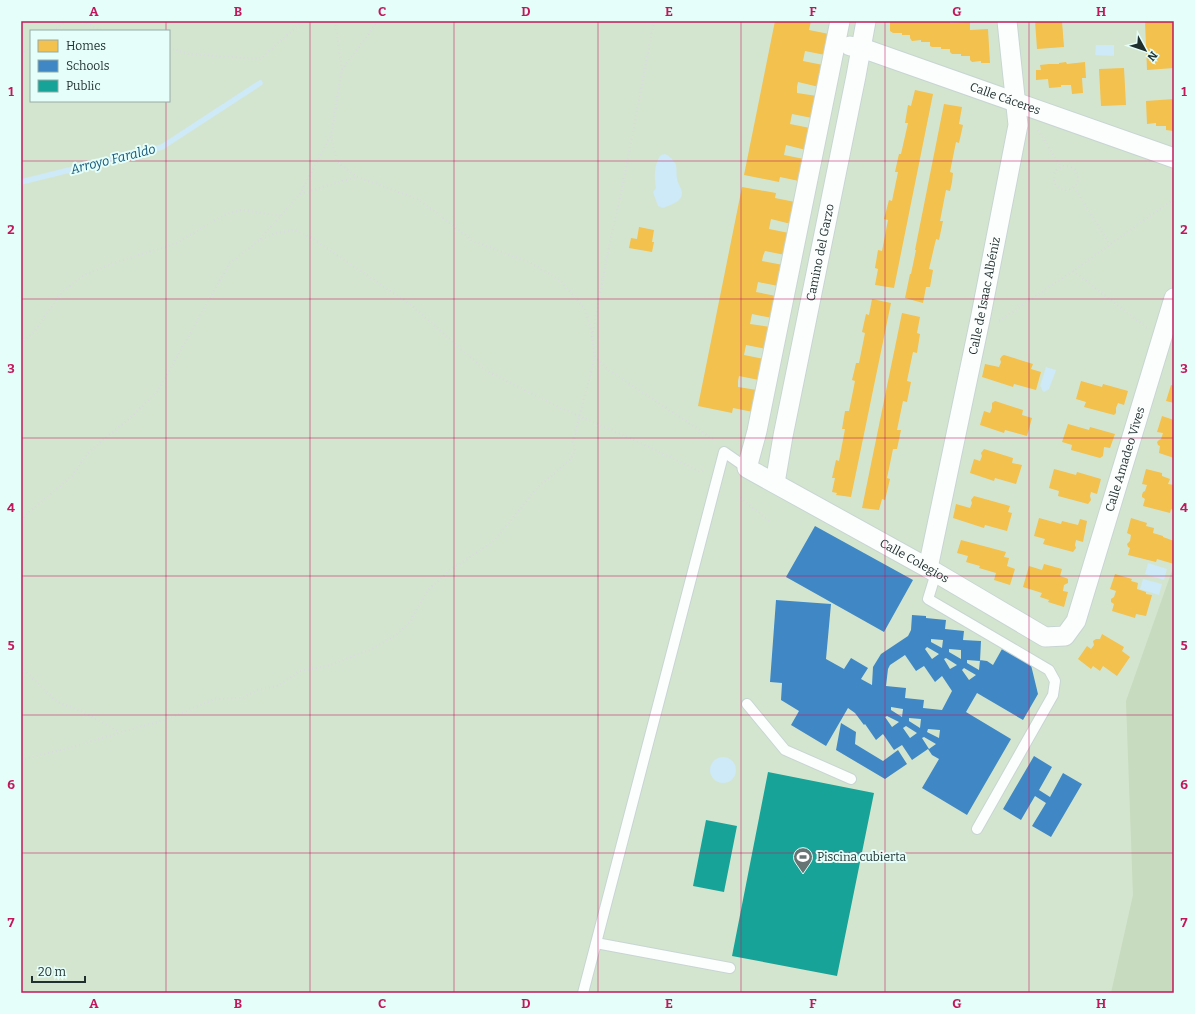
<svg xmlns="http://www.w3.org/2000/svg" width="1195" height="1014" font-family="Bitter,serif">
  <style>
    .green { fill: #d4e5cf; fill-rule: evenodd }
    .forest { fill: #c7dbbe }
    .water { fill: #cee9f7 }
    .homes { fill: #f2c14e }
    .schools { fill: #3f88c5; fill-rule: evenodd }
    .public { fill: #17a398 }
    .lines { fill: none; stroke-linecap: round; stroke-linejoin: round }
    .stream { stroke: #cee9f7; stroke-width: 5.5 }
    .service-casing { stroke: #c7d5d3; stroke-width: 12 }
    .minor-casing { stroke: #c7d5d3; stroke-width: 21 }
    .path { stroke: #d7dcdc; stroke-width: 2.5; stroke-dasharray: 1 3; stroke-linecap: butt }
    .service { stroke: #fcfefe; stroke-width: 10 }
    .minor { stroke: #fcfefe; stroke-width: 19 }
    .grid { fill: none; stroke: #c2185b; stroke-width: 1; stroke-opacity: 0.55 }
    .labels { text-anchor: middle; dominant-baseline: central; stroke-width: 4; stroke-linejoin: round; paint-order: stroke }
    .street-label { font-size: 12px; fill: #1e2f2d; stroke: #e5fefa }
    .poi-label { font-size: 12px; fill: #1e2f2d; stroke: #e5fefa; text-anchor: start }
    .water-label { font-size: 13px; font-style: italic; fill: #165779; stroke: #e5fefa }
    .neatline { fill: none; stroke: #c2185b; stroke-width: 1.5 }
    .grid-label { font-size: 13px; text-anchor: middle; font-weight: bold; fill: #c2185b }
  </style>
  <rect width="100%" height="100%" fill="#ebf8f6"/>
  <path class="green" d="M21 21H1174V993H21ZM31 31H169V101H31Z"/>
  <path class="forest" d="M1174 565V993H1111L1133 895 1126 701Z"/>
  <path class="water" d="M1096 45H1114V56L1095 55Z
    M665 154C669 156 674 160 676 165 677 169 676 173 677 178 677 184 686 192 680 199 677 203 668 206 663 208L658 206 653 192 656 188C654 178 654 163 661 155Z
    M1046 367 1056 370 1049 389 1044 392 1042 390 1041 387 1040 386Z
    M1148 563 1167 569 1164 580 1145 574Z
    M1143 579 1162 584 1159 595 1140 589Z
    M710 770a13 13 0 1 1 26 0a13 13 0 1 1-26 0Z"/>
  <path class="homes" d="M775 21H811L809 30 829 34 825 55 805 51 803 61 823 65 819 87 798 82 797 87V93L817 96 812 118 792 114 790 124 810 128 806 150 786 145 784 155 804 159 799 181 780 177 779 182 744 175Z
    M890 21H950V23L970 22V30L988 29 990 63H981V61L972 62 970 60V56H961V54H952L950 52V49H941V47H932L930 46V42H921V40L912 41 910 38V35H902V33H893L890 31Z
    M1035 21H1062L1064 47 1037 49Z
    M1145 21H1174V68L1147 70Z
    M1066 62 1067 64 1085 62 1086 78H1082L1083 93 1072 94 1071 85H1061V87L1049 88 1048 79 1036 80V70H1041L1040 65 1049 64H1059V63Z
    M1124 68 1126 105 1101 106 1099 69Z
    M915 90 933 94 894 288 875 285 878 269 875 268 878 250 882 251 888 220 884 219 889 200 892 201 898 172H895L899 154H901L908 123H905L908 105 911 106Z
    M1174 99 1173 131 1166 130V126H1156V123L1147 124 1146 101Z
    M944 104 962 107 959 124 963 125 959 143 956 142 950 172 953 173 952 182 950 191 946 190 940 221H943L939 240 936 239 929 269 933 270 930 287H926L923 303 905 298 910 274H911L916 250H915Z
    M742 187 776 193 775 198 795 202 791 224 771 219 769 229 789 233 785 255 765 251 763 256 762 261 783 265 778 286 758 282 756 292 776 296 772 318 752 314 750 324 770 327 766 349 746 345 744 355 764 359 759 380 739 376 738 381V387L757 390 753 412 733 408 732 413 698 406Z
    M639 227 654 230 652 242H654L652 252 629 248 631 238 637 239Z
    M872 299 891 303 851 497 836 495 837 493 832 492 835 478H832L836 460 839 461 845 429H842L845 411H849L855 381 852 380 854 372 856 363H859L865 333 862 332 866 314 869 315Z
    M902 313 920 317 917 333 920 334 917 353 913 352 907 381 911 382 907 402 903 401 897 430H901L897 449H893L887 478 890 479 885 500 882 499 879 510 862 508Z
    M1004 355 1033 364 1031 369 1041 372 1036 390 1014 384 1013 387 982 377 985 364 999 367 1001 362 1000 359 1002 356Z
    M1081 381 1102 387 1103 384 1128 391 1124 405 1118 403 1116 408V413L1114 415 1084 407 1086 402 1076 399Z
    M1171 385 1174 386V403L1166 401Z
    M995 401 1023 410 1022 415 1032 418 1027 436 1005 430 1004 433 980 425 984 411 990 413 992 408V403Z
    M1162 416 1174 420V458L1159 453 1160 446 1158 445 1157 442 1159 440 1161 439 1163 433 1157 432Z
    M1068 424 1089 430 1090 427 1115 434 1110 448 1104 447 1103 456 1100 458 1071 450 1072 445 1062 442Z
    M984 449 1013 458 1012 463 1022 465 1016 484 995 478 994 481 970 473 974 459 980 461 982 456 981 453Z
    M1054 469 1076 475 1077 472 1101 479 1097 494 1091 492 1090 496 1091 500 1088 504 1058 496 1059 491 1049 488Z
    M1146 469 1162 473V476L1170 479 1168 484 1174 485V510L1171 509 1170 513 1143 506 1145 499 1142 497V495L1143 492 1145 491 1147 485 1142 484Z
    M974 496 1010 506 1008 512 1012 513 1007 531 985 525 984 528 953 518 956 504 970 508 972 503 971 500Z
    M1039 518 1061 524 1062 521 1078 525 1080 519 1087 521 1083 542 1076 540 1075 545 1076 548 1073 552 1043 544 1045 539 1034 536Z
    M1131 518 1147 523 1146 526 1154 528 1153 533 1163 536V537L1174 541V564L1157 559 1156 562 1128 555 1130 548 1128 547 1127 544 1130 541 1131 535 1127 533Z
    M961 540 1006 552 1004 557 1009 558 1007 566 1015 569 1010 585 994 580 996 573 979 568 980 566 966 562 968 556 957 553Z
    M1044 564 1062 569 1060 576 1066 578 1068 579V583L1064 585 1063 591 1068 592 1064 607 1048 602 1049 600 1040 597 1042 593 1023 587 1029 566 1042 570Z
    M1115 574 1132 579 1131 581 1138 583 1137 589 1146 592V594L1152 595 1146 616 1136 614 1135 618 1112 611 1114 604 1111 602V599L1114 597 1116 591 1110 589Z
    M1102 634 1124 647 1122 651 1130 657 1117 676 1103 666 1100 671 1093 666 1091 669 1078 659 1087 646 1091 649 1094 645 1093 641 1096 639H1100Z"/>
  <path class="schools" d="M815 526 913 580 884 632 786 577Z
    M776 600 831 604 826 659 844 669 851 658 868 668 861 679 872 685 873 667 881 654 908 636 911 630 912 615 926 616V618L946 620 945 629 964 631 963 640 981 641 980 661 967 660V663L979 670 980 660 987 661 993 665 1002 649 1031 665 1038 694 1023 720 977 693 966 712 1011 739 967 815 922 788 939 759 932 755 928 749 912 760 902 745 894 750 883 734 876 740 865 724 864 725 855 713 848 708 826 746 791 725 799 711 781 700 782 683 770 682ZM931 639 943 640 942 648 931 642ZM927 647 939 654 932 659 925 649ZM949 649 961 650V659L949 652ZM905 655 916 671 924 666 935 682 942 676 952 691 942 710 923 708 924 700 905 698 906 688 886 686 888 669 890 665ZM946 658 957 665 950 669 944 659ZM964 668 976 675 969 680 962 670ZM891 707 903 709 902 717 891 710ZM887 716 899 722 892 727 885 717ZM909 718 921 719 920 728 909 721ZM906 726 917 733 910 738 903 728ZM928 729 940 730 939 738 927 732ZM924 737 936 744 929 749 922 738Z
    M841 723 856 732 855 744 883 761 898 750 907 764 885 779 836 750Z
    M1034 756 1052 767 1039 790 1050 797 1063 773 1082 784 1051 837 1032 826 1046 803 1035 796 1021 820 1003 809Z"/>
  <path class="public" d="M768 772 874 793 837 976 732 956Z
    M706 820 737 826 724 892 693 886Z"/>
  <g class="lines">
    <path class="stream" d="M21 182 162 147 260 83"/>
    <defs>
      <path id="service" d="M936 573 928 599 1049 670 1055 681 1053 695 977 829
        M747 704 785 750 851 779
        M596 943 730 968
        M583 993 724 452 747 468"/>
      <g id="minor">
        <path id="s1" d="M840 21 757 431 747 468 928 568 1045 637 1065 636 1076 621 1174 298"/>
        <path id="s2" d="M850 46 862 48 1174 158"/>
        <path id="s3" d="M775 483 783 436 856 76 866 21"/>
        <path id="s4" d="M928 568 981 315 1018 125 1007 21"/>
      </g>
    </defs>
    <use href="#service" class="service-casing"/>
    <use href="#minor" class="minor-casing"/>
    <path class="path" d="M83 21 101 31
      M335 21 342 70 331 136 337 162 357 177 418 199 473 241 531 263 561 281 585 309 592 334 595 356 607 369 710 437 715 442
      M53 31 66 21
      M169 47 188 54 260 59 303 21
      M21 55 31 48
      M342 70 378 21
      M1038 130 1061 167
      M1054 178a12 12 0 1 1 24 0a12 12 0 1 1-24 0Z
      M1074 187 1110 245
      M300 194 356 177
      M260 239 300 194 330 137
      M1073 271 1147 328
      M999 321 1073 271 1174 199
      M593 332 608 252 625 174 654 21
      M21 344 34 332 61 293 84 275 114 263 177 243 222 216 241 210 281 216
      M740 498 771 522
      M21 521 29 512 72 476 87 454 131 417 158 391 229 264 258 241 277 233 294 230 312 238 411 305 485 370 556 406 632 439 701 472 705 469
      M21 667 57 702 81 711 120 732
      M21 760 73 747 125 731 165 720 215 699 243 698 257 690 278 686 300 671 331 665 374 648 397 634 410 622 428 590 449 571 494 541 539 486 570 460 575 451 573 442 595 356"/>
    <use href="#service" class="service"/>
    <use href="#minor" class="minor"/>
  </g>
  <path class="grid" d="M166 21V31M310 21V993M454 21V993M598 21V993M741 21V993M885 21V993M1029 21V993M166 101V993M21 161H1174M21 299H1174M21 438H1174M21 576H1174M21 715H1174M21 853H1174"/>
  <defs>
    <symbol id="stadium-pin" viewBox="-11 -11 22 30"><path d="M0 17L-7.5 6A9.5 9.5 0 1 1 7.5 6Z" fill="#667573" stroke="#e5fefa"/><path d="M0-5a6.5 5 0 1 0 0 10a6.5 5 0 1 0 0-10ZM-3.5-1.8h7v3.6h-7Z" fill="#fff"/></symbol>
  </defs>
  <g fill-rule="evenodd">
    <use href="#stadium-pin" x="792" y="846" width="22" height="30"/>
  </g>
  <g class="labels">
    <g class="street-label">
      <text stroke="none"><textPath href="#s2" startOffset="164">Calle Cáceres</textPath></text>
      <text stroke="none"><textPath href="#s3" startOffset="235">Camino del Garzo</textPath></text>
      <text stroke="none"><textPath href="#s4" startOffset="278">Calle de Isaac Albéniz</textPath></text>
      <text stroke="none"><textPath href="#s1" startOffset="1007">Calle Amadeo Vives</textPath></text>
      <text stroke="none"><textPath href="#s1" startOffset="648">Calle Colegios</textPath></text>
    </g>
    <g class="poi-label">
      <text x="817" y="857">Piscina cubierta</text>
    </g>
    <g class="water-label">
      <text transform="translate(113 159) rotate(-14)">Arroyo Faraldo</text>
    </g>
  </g>
  <rect width="1195" height="1014" fill="none" stroke="#e5fefa" stroke-width="44"/>
  <rect x="30" y="30" width="140" height="72" fill="#e5fefa" stroke="#95aba8"/>
  <rect x="38" y="40" width="20" height="12" fill="#f2c14e" stroke="#95aba8"/>
  <text x="66" y="50" font-size="12" fill="#1e2f2d">Homes</text>
  <rect x="38" y="60" width="20" height="12" fill="#3f88c5" stroke="#95aba8"/>
  <text x="66" y="70" font-size="12" fill="#1e2f2d">Schools</text>
  <rect x="38" y="80" width="20" height="12" fill="#17a398" stroke="#95aba8"/>
  <text x="66" y="90" font-size="12" fill="#1e2f2d">Public</text>
  <g transform="translate(1145 50) rotate(130)" stroke="#e5fefa" stroke-width="3" paint-order="stroke">
  <path d="M0-3L7 15L0 10L-7 15Z" fill="#1e2f2d"/>
  <text y="-6" font-size="11" font-weight="bold" text-anchor="middle" fill="#1e2f2d">N</text>
  </g>
  <path d="M32 976v6h53v-6" fill="none" stroke="#1e2f2d" stroke-width="2"/>
  <text x="38" y="976" font-size="12" fill="#1e2f2d" stroke="#e5fefa" stroke-width="3" paint-order="stroke">20 m</text>
  <rect x="22" y="22" width="1151" height="970" class="neatline"/>
  <g class="grid-label">
    <text x="94" y="16">A</text>
    <text x="238" y="16">B</text>
    <text x="382" y="16">C</text>
    <text x="526" y="16">D</text>
    <text x="669" y="16">E</text>
    <text x="813" y="16">F</text>
    <text x="957" y="16">G</text>
    <text x="1101" y="16">H</text>
    <text x="11" y="96">1</text>
    <text x="1184" y="96">1</text>
    <text x="11" y="234">2</text>
    <text x="1184" y="234">2</text>
    <text x="11" y="373">3</text>
    <text x="1184" y="373">3</text>
    <text x="11" y="512">4</text>
    <text x="1184" y="512">4</text>
    <text x="11" y="650">5</text>
    <text x="1184" y="650">5</text>
    <text x="11" y="789">6</text>
    <text x="1184" y="789">6</text>
    <text x="11" y="927">7</text>
    <text x="1184" y="927">7</text>
    <text x="94" y="1008">A</text>
    <text x="238" y="1008">B</text>
    <text x="382" y="1008">C</text>
    <text x="526" y="1008">D</text>
    <text x="669" y="1008">E</text>
    <text x="813" y="1008">F</text>
    <text x="957" y="1008">G</text>
    <text x="1101" y="1008">H</text>
  </g>
</svg>
